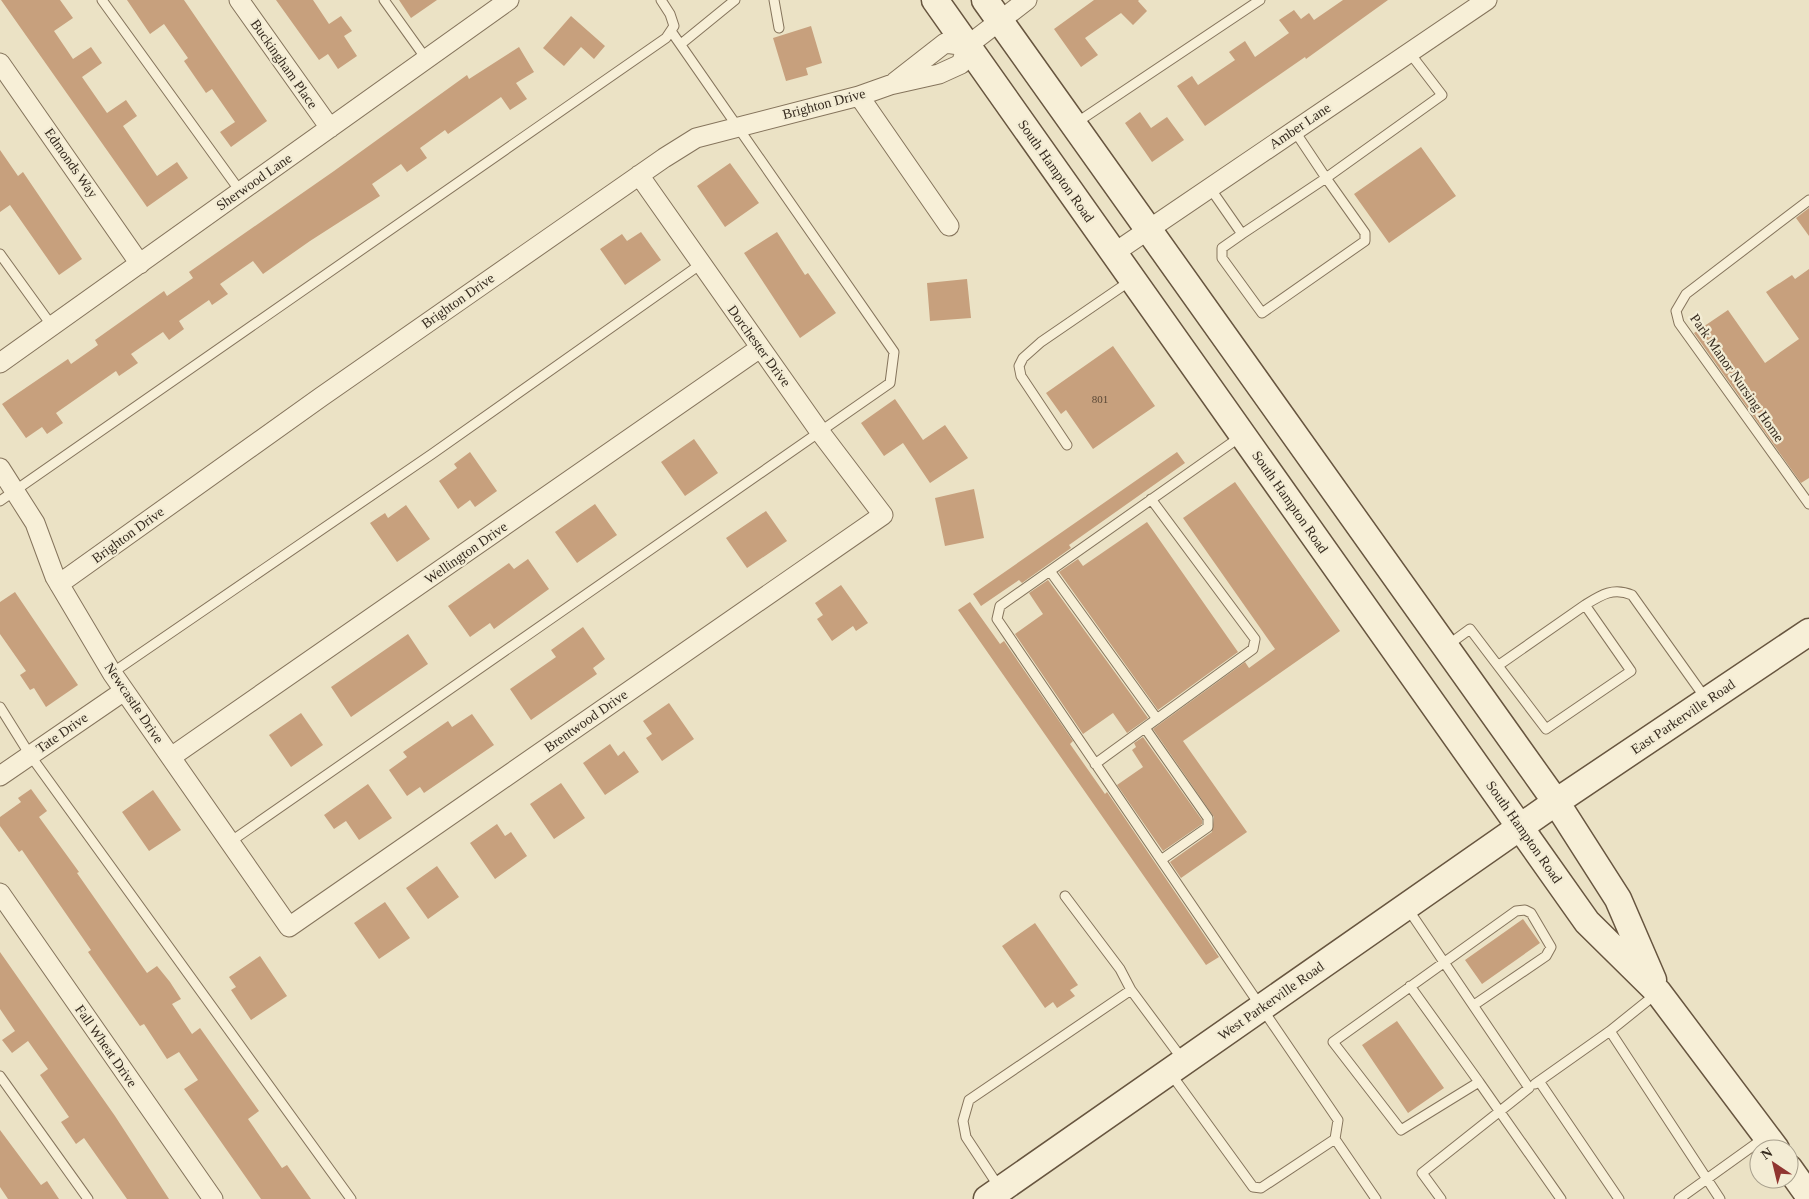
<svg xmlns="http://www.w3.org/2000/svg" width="1809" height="1199" font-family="'Times New Roman',serif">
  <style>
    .building { fill: #c7a07d }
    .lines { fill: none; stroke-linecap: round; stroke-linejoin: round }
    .lane-casing { stroke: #85745c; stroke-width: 11 }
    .street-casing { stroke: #85745c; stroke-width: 21 }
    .secondary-casing { stroke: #67553f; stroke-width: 29 }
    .lane { stroke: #f7efd7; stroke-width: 9 }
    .street { stroke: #f7efd7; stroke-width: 19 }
    .secondary { stroke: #f7efd7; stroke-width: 26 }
    .labels { text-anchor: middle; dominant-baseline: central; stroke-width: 4.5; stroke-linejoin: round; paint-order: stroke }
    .number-label { font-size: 11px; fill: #5a4836 }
    .street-label { font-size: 14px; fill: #362b1f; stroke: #f3ecd4 }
  </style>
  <rect width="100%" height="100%" fill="#ebe2c5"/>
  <path class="building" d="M1 0H60L73 18 54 31 73 59 91 47 102 63 82 77 107 113 126 100 137 116 123 126 157 176 177 162 188 178 147 207Z
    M127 0H184L267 121 231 147 220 132 235 122 212 89 206 93 184 61 188 58 164 24 150 34Z
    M276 0H313L329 24 341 16 352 31 344 36 357 56 338 69 328 54 319 60Z
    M399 0H437L411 18Z
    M1094 0H1139L1138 1 1147 11 1133 25 1121 13 1085 38 1098 55 1081 67 1054 29Z
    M1343 0H1388L1306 59 1305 57 1205 126 1177 86 1192 76 1198 85 1235 60 1229 52 1245 41 1255 57 1289 33 1279 20 1294 10 1301 19 1309 13 1314 20Z
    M571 16 605 46 594 59 581 47 564 66 543 48Z
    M811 26 822 63 806 68 808 75 786 81 773 38Z
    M519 47 534 72 516 83 527 99 510 110 501 97 448 134 445 130 420 148 427 158 407 172 401 164 372 184 380 196 310 241 263 274 253 261 220 284 228 294 212 305 209 300 179 321 184 329 169 340 163 332 131 354 138 363 119 376 116 371 56 413 63 423 47 434 42 427 26 438 2 404 68 359 71 364 98 345 95 340 164 291 167 296 193 278 189 272 334 171 467 75 469 79Z
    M1140 112 1151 128 1167 117 1184 140 1152 162 1125 123Z
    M1421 147 1456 196 1389 243 1354 194Z
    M0 150 18 176 23 172 82 259 59 275 10 205 0 212Z
    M730 163 759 203 725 227 697 186Z
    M1809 208V236L1796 218Z
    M641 232 661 260 625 285 600 249 622 234 627 241Z
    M777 232 805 275 808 273 836 313 800 338 744 253Z
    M1809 269V478L1801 483 1694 333 1728 310 1765 363 1799 339 1766 292 1792 275 1795 279Z
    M967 279 971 318 930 321 927 283Z
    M1113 346 1155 406 1093 449 1066 410 1061 414 1046 393Z
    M895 399 923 440 945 425 968 458 930 483 903 443 884 456 861 423Z
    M694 439 718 473 685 496 661 462Z
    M470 452 497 491 475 507 470 500 458 509 439 481 457 468 454 464Z
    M1177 452 1185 463 1069 545 1071 548 1022 583 1019 580 981 606 973 594Z
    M1235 482 1340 631 1183 741 1247 832 1181 878 1170 862 1212 832 1214 817 1153 729 1245 662 1249 668 1275 649 1183 518Z
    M974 489 984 538 945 546 935 498Z
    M595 504 617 535 577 563 555 532Z
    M406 505 430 539 397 562 370 523 385 513 388 518Z
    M766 511 787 541 747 568 726 538Z
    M1147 522 1238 652 1158 710 1059 572 1078 559 1083 566Z
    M528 559 549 589 494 629 490 623 470 637 448 606 509 563 514 569Z
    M1048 580 1148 718 1127 733 1113 713 1083 734 1015 634 1043 614 1029 593Z
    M841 585 868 623 856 631 853 626 832 641 817 619 823 615 815 603Z
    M15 592 78 685 46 707 34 688 30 690 20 675 26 671 0 634V602Z
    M970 602 1000 644 1004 641 1073 741 1070 744 1105 794 1107 792 1219 957 1206 965 958 610Z
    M583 627 605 659 593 668 597 674 531 720 510 689 556 657 551 650Z
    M408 634 428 664 351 717 331 687Z
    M669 703 694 739 662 761 646 738 652 734 643 721Z
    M301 713 323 745 291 767 269 735Z
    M472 714 494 745 424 793 420 787 407 796 389 770 407 757 403 752 448 721 452 727Z
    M1143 737 1202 820V824L1163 851 1117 785 1143 767 1132 750 1136 747 1134 743Z
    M610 744 618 756 624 751 639 772 605 795 583 763Z
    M561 783 585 818 554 839 530 804Z
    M368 784 392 818 359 840 346 821 334 829 324 815Z
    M31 789 47 811 39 817 79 872 77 873 147 973 157 966 170 982 181 999 172 1004 192 1034 200 1028 259 1111 248 1119 282 1168 287 1165 311 1199H261L184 1089 198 1080 179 1052 167 1059 144 1024 140 1026 88 952 91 950 22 850 19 852 0 826V817L21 802 18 798Z
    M153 790 181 830 149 851 122 812Z
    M497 824 505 836 511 832 527 856 495 879 470 843Z
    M437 866 459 897 428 919 406 888Z
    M385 902 410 938 379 959 354 923Z
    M1523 919 1540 943 1482 984 1465 960Z
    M1035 923 1078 985 1070 990 1075 996 1057 1008 1053 1002 1045 1008 1002 946Z
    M0 952 115 1116 169 1199H127L84 1138 76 1144 61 1122 69 1117 40 1075 48 1069 28 1041 12 1053 2 1040 15 1031 0 1009Z
    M260 956 287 996 251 1020 231 990 236 987 229 977Z
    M1397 1021 1444 1088 1408 1113 1362 1045Z
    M0 1130 41 1185 47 1181 59 1199H8L0 1187Z"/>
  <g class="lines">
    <defs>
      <path id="lane" d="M102 0 240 191
        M384 0 427 60
        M774 0 779 28
        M681 44 735 0
        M1076 123 1260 0
        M1210 188 1242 234 1326 178 1294 130
        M1809 200 1686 294 1676 311 1679 323 1809 504
        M1242 234 1222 248V258L1262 313 1365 241V233L1326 178 1442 95 1409 52
        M0 254 52 326
        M1067 445 1021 376 1019 366 1023 358 1041 342 1130 281
        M0 501 666 38 674 26 670 14 661 0
        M1050 571 1157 719
        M1448 645 1470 629 1546 729 1631 671 1585 605C1601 595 1613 587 1632 595L1706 699
        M1499 665 1585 605
        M112 673 432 454 701 264
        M0 707 30 755 351 1199
        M1145 728 1208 818V827L1161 860
        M1095 764 1253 649 1255 639 1151 499
        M230 842 890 383 894 352 671 31
        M1408 909 1529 1088 1422 1173 1441 1199
        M1410 986 1479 1082
        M1131 990 1183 1060
        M1656 994 1610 1031 1720 1199
        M1474 1005 1546 956 1551 947 1531 913 1525 910 1516 911 1333 1042 1401 1130 1479 1082 1561 1199
        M1171 1074 1253 1187 1261 1188 1335 1139 1338 1120 997 619 1000 606 1240 437
        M0 1076 88 1199
        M1539 1081 1619 1199
        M1535 1084 1610 1031
        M1335 1139 1376 1199
        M999 1187 966 1137 963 1121 969 1100 1131 990 1120 969 1065 896
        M1679 1199 1764 1138"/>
      <path id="street" d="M239 0 330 128
        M967 46 1027 0
        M0 63 140 264
        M895 82 945 43 967 46
        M859 96 949 226
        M1114 253 1487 0
        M0 363 509 0
        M0 468 35 523 55 577 112 673 289 927 883 515 820 432 639 175
        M59 584 321 397 664 158 696 138 859 96 890 85 939 74 961 64 967 46
        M171 757 760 348
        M0 776 124 691
        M0 893 213 1199"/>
      <path id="secondary" d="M935 0 1587 922 1658 992 1776 1149
        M985 0 1556 802 1618 899 1653 980
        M1789 1168 1809 1196
        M987 1199 1556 802 1809 632"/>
    </defs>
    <use href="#lane" class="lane-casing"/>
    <use href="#street" class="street-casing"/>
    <use href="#secondary" class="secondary-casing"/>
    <use href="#lane" class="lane"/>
    <use href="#street" class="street"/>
    <use href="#secondary" class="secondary"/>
  </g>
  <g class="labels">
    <g class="number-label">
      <text x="1100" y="399">801</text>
    </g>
    <g class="street-label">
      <text transform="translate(284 64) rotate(55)">Buckingham Place</text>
      <text transform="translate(824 104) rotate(-15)">Brighton Drive</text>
      <text transform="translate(1300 126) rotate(-34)">Amber Lane</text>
      <text transform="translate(71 163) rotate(55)">Edmonds Way</text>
      <text transform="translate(1056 171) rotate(55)">South Hampton Road</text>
      <text transform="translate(254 182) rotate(-35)">Sherwood Lane</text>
      <text transform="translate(458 301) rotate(-35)">Brighton Drive</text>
      <text transform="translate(759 346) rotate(54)">Dorchester Drive</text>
      <text transform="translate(1737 378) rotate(55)">Park Manor Nursing Home</text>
      <text transform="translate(1290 502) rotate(55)">South Hampton Road</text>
      <text transform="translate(128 535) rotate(-36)">Brighton Drive</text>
      <text transform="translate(466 553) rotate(-35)">Wellington Drive</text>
      <text transform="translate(134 703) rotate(56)">Newcastle Drive</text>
      <text transform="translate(1683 717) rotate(-34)">East Parkerville Road</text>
      <text transform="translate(586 721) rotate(-35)">Brentwood Drive</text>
      <text transform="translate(62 733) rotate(-35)">Tate Drive</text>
      <text transform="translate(1524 832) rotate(55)">South Hampton Road</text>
      <text transform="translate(1271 1001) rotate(-35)">West Parkerville Road</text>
      <text transform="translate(106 1046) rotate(55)">Fall Wheat Drive</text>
    </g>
  </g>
  <g transform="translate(1774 1164) rotate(325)"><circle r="24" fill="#f3ecd4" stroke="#a79f8c"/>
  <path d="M0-4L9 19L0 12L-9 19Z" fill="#903530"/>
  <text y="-8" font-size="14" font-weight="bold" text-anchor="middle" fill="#362b1f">N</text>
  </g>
</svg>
